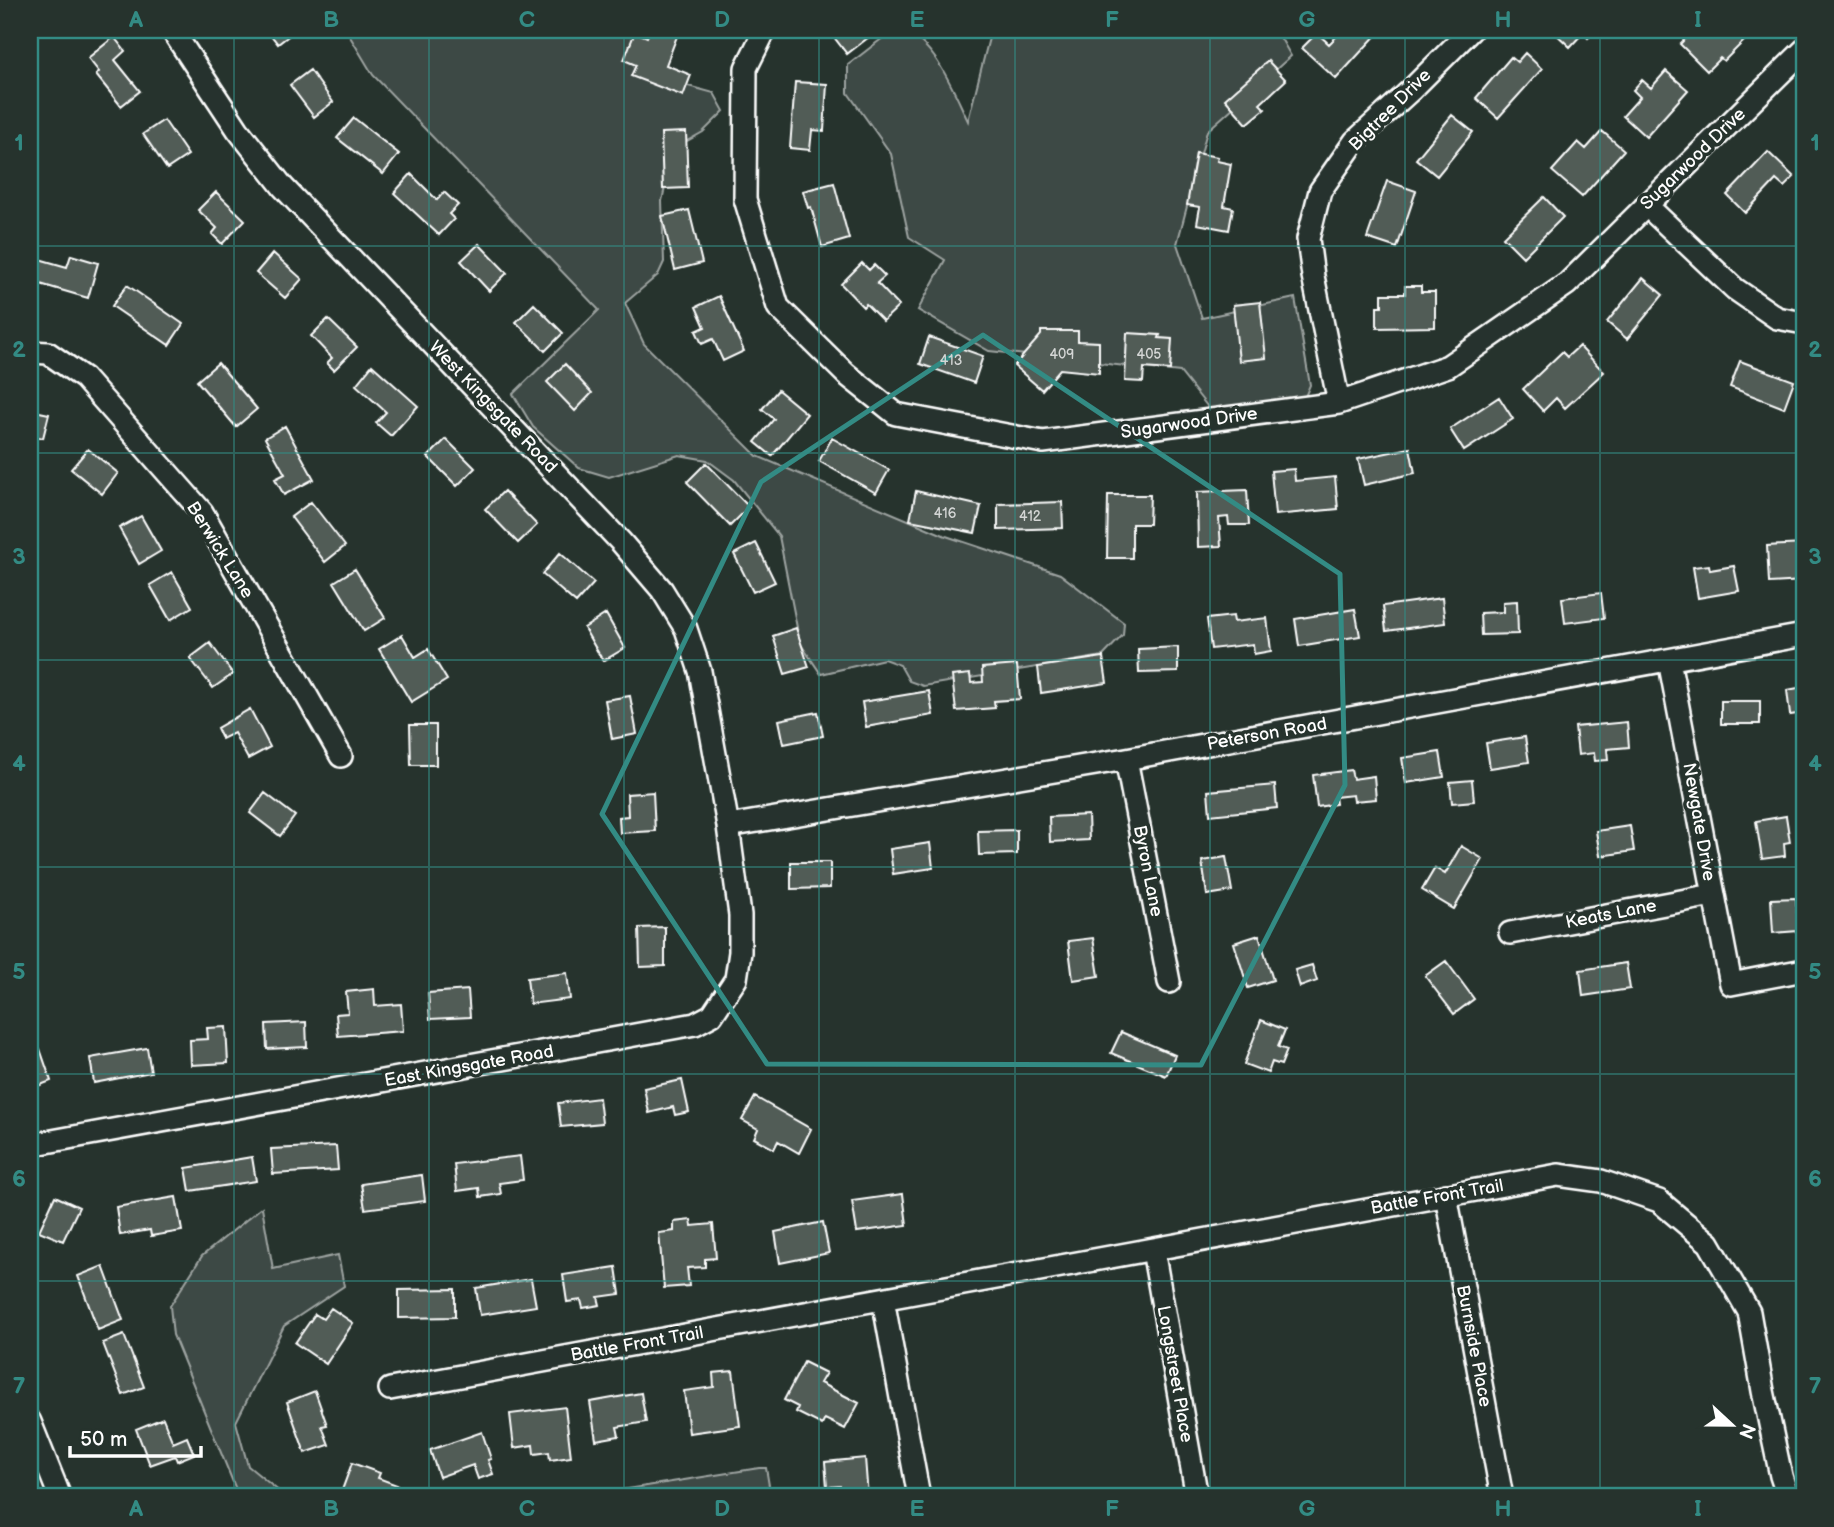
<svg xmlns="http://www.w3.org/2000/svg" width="1834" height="1527" font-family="'Balsamiq Sans',sans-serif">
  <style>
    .green { fill: #3e4944; stroke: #9ea4a2; stroke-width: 2 }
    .building { fill: #515c57; stroke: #fff; stroke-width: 2 }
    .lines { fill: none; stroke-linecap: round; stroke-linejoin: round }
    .minor-casing { stroke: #fff; stroke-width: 26 }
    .minor { stroke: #26332d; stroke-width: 21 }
    .marked { fill: none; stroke: #338b84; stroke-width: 5; stroke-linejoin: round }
    .grid { fill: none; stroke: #338b84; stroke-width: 2; stroke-opacity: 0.55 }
    .labels { text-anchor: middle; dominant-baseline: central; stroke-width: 7; stroke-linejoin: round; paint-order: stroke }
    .number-label { font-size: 14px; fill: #d4d6d5 }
    .street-label { font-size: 18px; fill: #fff; stroke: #26332d }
    .neatline { fill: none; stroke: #338b84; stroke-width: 2.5 }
    .grid-label { font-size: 23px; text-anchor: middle; font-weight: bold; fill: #338b84 }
  </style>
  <rect width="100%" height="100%" fill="#26332d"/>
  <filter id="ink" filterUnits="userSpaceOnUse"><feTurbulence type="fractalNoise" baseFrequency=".0143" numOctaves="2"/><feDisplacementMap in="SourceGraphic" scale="14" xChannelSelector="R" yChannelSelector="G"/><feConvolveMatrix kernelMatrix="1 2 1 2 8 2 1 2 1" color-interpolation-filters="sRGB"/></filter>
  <g filter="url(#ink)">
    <path class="green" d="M346 30H668L653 43 662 79 714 93 724 111 703 132 673 149 662 201 664 262 658 275 625 303 644 344 757 456 946 536 1060 574 1124 623 1123 635 1103 656 923 686 909 681 900 665 884 659 821 674 800 643 779 536 734 480 707 460 679 455 609 477 579 468 533 427 513 394 599 310 373 75Z
      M893 30C931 30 954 92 968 121L991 30H1032L1060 36 1062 30H1276L1291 56 1207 131 1177 244 1202 318 1295 298 1310 385 1304 399 1215 416 1180 372 989 351 918 310 945 260 909 237 891 154 848 93V65Z
      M262 1207 273 1269 338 1255 344 1286 284 1326 236 1422 248 1466 286 1497H239L173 1335 170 1306 202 1256Z
      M766 1468 771 1497H578L759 1468Z"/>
    <path class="building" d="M267 30H296L278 44Z
      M650 30 679 31 666 65 691 75 683 96 631 76 636 65 624 60 635 32 647 37Z
      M833 30H878L847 54 830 32Z
      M1343 30H1377L1379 32 1336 79 1302 48 1317 33 1329 44Z
      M1552 30H1596L1588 38 1583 33 1570 47Z
      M1694 30 1701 35 1706 30H1749L1752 33 1724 61 1720 58 1707 71 1680 44Z
      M114 37 125 51 115 60 140 91 121 106 96 75 99 72 88 58Z
      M1525 53 1542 69 1498 118 1476 98 1511 57 1517 62Z
      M1268 61 1286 80 1260 104 1265 109 1247 124 1225 99Z
      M310 70 333 102 314 117 290 85Z
      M1666 71 1688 90 1646 137 1623 116 1640 97 1633 90 1642 80 1651 88Z
      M795 82 827 84 824 131 812 130 810 150 790 148Z
      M1452 115 1473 132 1437 176 1416 159Z
      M354 118 399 154 383 174 337 138Z
      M164 120 188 155 167 169 143 134Z
      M1602 131 1624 150 1582 197 1552 171 1578 142 1586 149Z
      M686 132 688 188 663 189 661 133Z
      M1768 152 1794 177 1784 187 1776 180 1745 213 1727 195Z
      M1196 153 1218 157 1217 161 1231 164 1224 206 1233 208 1229 230 1197 224 1200 207 1187 205Z
      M411 174 437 200 444 192 458 205 449 214 454 219 439 235 394 193Z
      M1387 181 1416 191 1397 248 1367 238Z
      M834 183 849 239 822 247 811 207 808 208 803 191Z
      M216 192 245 220 222 244 212 234 217 228 198 210Z
      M1544 197 1563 217 1523 257 1503 237Z
      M689 210 702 263 675 270 662 216Z
      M479 244 507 273 489 291 461 261Z
      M273 253 302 279 285 298 256 273Z
      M71 255 98 263 88 298 30 281 32 257 67 267Z
      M862 263 869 270 874 265 885 276 877 283 899 306 883 321 866 304 863 307 841 284Z
      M1643 278 1663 295 1627 339 1607 322Z
      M127 285 183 324 169 345 112 306Z
      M1405 286H1421V292H1435V327L1377 328V306H1382V294H1405Z
      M719 296 744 351 723 361 713 339 702 344 696 331 705 327 696 307Z
      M1260 302 1266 358 1239 361 1233 305Z
      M534 304 563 333 545 351 516 322Z
      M328 319 357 347 334 370 327 363 332 358 311 336Z
      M1041 331H1078V341L1099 342V373L1060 369 1042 390 1014 366 1041 335Z
      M1127 333 1160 335 1159 338 1172 339 1170 370 1144 368 1143 382 1125 381Z
      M929 337 983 356 974 383 920 364Z
      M1579 346 1604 372 1565 408 1556 398 1543 411 1523 389 1562 352 1567 357Z
      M1740 361 1794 381 1784 408 1730 387Z
      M218 363 257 409 236 427 197 381Z
      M565 364 592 393 575 411 547 382Z
      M372 365 418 406 391 436 376 423 386 412 356 385Z
      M778 390 807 414 772 456 755 442 774 419 762 409Z
      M1499 397 1513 419 1464 451 1450 429Z
      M30 410 49 414 43 438 30 435Z
      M285 426 314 479 284 495 275 479 285 474 265 438Z
      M832 438 889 470 876 493 819 461Z
      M446 439 475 468 457 486 428 457Z
      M1410 448 1415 473 1364 485 1358 459Z
      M88 449 118 473 102 494 71 469Z
      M706 463 749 507 730 526 687 482Z
      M1294 469 1295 481 1335 477 1338 509 1275 515 1271 471Z
      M1247 490 1249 525H1229L1228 517 1219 518 1221 546 1198 547 1197 492Z
      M504 491 537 525 518 543 485 509Z
      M916 491 981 506 975 533 910 520Z
      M1108 495H1150L1149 524H1132V558H1107Z
      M311 502 345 546 325 562 291 517Z
      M1062 502 1063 528 998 530V504Z
      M141 516 161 551 139 564 119 528Z
      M756 543 775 582 753 592 734 554Z
      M1804 544V581L1769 583 1767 546Z
      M560 553 594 583 576 603 542 574Z
      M1709 565 1710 570 1734 566 1739 591 1698 598 1693 567Z
      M355 569 385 618 364 631 334 582Z
      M172 572 192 607 170 620 150 585Z
      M1601 593 1604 618 1565 623 1562 598Z
      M1442 598 1445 623 1386 631 1383 606Z
      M1517 601 1518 634 1481 635 1480 613 1503 612V602Z
      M1355 609 1360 636 1299 646 1295 619Z
      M606 614 625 648 603 661 584 628Z
      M1233 616 1234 622 1267 618 1271 651 1254 654 1253 644 1211 649 1207 619Z
      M796 628 809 667 785 674 773 636Z
      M402 635 415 657 428 649 447 680 411 702 379 649Z
      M210 643 233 674 213 688 190 658Z
      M1178 647V672L1139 673 1138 649Z
      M1103 657 1107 683 1041 693 1038 667Z
      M1017 665 1020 699 994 701 995 708 956 711 952 676 970 674 971 683 983 682 982 668Z
      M1804 687V713L1790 715 1787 690Z
      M929 691 933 715 866 727 862 702Z
      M630 696 637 734 612 739 605 700Z
      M1721 701H1760V724H1721Z
      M250 709 270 747 248 759 234 733 222 739 217 728Z
      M818 712 823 736 784 744 779 720Z
      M1627 722 1629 747 1607 749 1608 760 1595 761 1594 753 1578 755 1575 727Z
      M410 725H436V765H411Z
      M1525 737 1529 762 1490 768 1486 743Z
      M1440 752 1444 777 1406 783 1402 758Z
      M1351 770 1353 779 1374 776 1376 799 1354 801 1353 795 1335 797 1336 804 1317 807 1313 775Z
      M1472 780 1474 801 1452 803 1450 782Z
      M1275 785 1277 808 1210 815 1208 791Z
      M653 792 655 831 620 833 619 817 628 816 627 794Z
      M265 793 295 816 280 836 250 813Z
      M1088 815 1089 840 1050 842 1049 817Z
      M1786 816 1790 842 1784 843 1785 856 1762 859 1756 821Z
      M1630 826 1634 851 1600 856 1596 831Z
      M1017 830V854L979 855 978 831Z
      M930 843 933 868 893 874 890 849Z
      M1461 846 1483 859 1454 909 1422 890 1435 868 1445 874Z
      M1226 857 1232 891 1207 895 1202 861Z
      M791 862H830V888L791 889Z
      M1796 898 1798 931 1773 933 1771 899Z
      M665 927V966L640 967 639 928Z
      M1259 935 1273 980 1248 988 1234 943Z
      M1093 938 1099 976 1073 980 1068 941Z
      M1446 961 1474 999 1454 1014 1425 976Z
      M1626 963 1630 989 1583 996 1580 970Z
      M1312 965 1317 981 1300 987 1295 970Z
      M567 973 570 999 530 1004 527 978Z
      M374 989 375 1006 401 1004 403 1031 338 1036 336 1014 348 1013 346 992Z
      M468 990 470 1017 430 1019 428 993Z
      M1261 1020 1285 1030 1278 1047 1287 1050 1281 1065 1272 1062 1268 1073 1244 1064Z
      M306 1022 307 1047 267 1049 266 1024Z
      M226 1027 228 1063 191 1065 190 1040 208 1039 207 1028Z
      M1121 1032 1175 1055 1166 1076 1111 1053Z
      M30 1039 34 1051 40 1049 51 1081 30 1089Z
      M147 1048 151 1072 94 1083 90 1058Z
      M682 1080 689 1112 675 1115 673 1107 649 1113 644 1088Z
      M755 1097 811 1129 799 1153 778 1141 774 1149 754 1138 758 1129 742 1120Z
      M599 1098 602 1123 561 1127 558 1103Z
      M336 1146 338 1170 273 1174 271 1149Z
      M520 1156 523 1180 499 1183 501 1194 480 1197 479 1188 457 1191 454 1164Z
      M252 1157 256 1181 190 1191 186 1168Z
      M422 1175 425 1201 365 1209 361 1184Z
      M903 1194 907 1225 857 1232 852 1201Z
      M55 1196 79 1207 63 1241 39 1231Z
      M176 1197 182 1231 151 1236 150 1230 120 1235 116 1207Z
      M691 1220 692 1226 713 1224 716 1258 705 1259V1267L687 1268 689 1286 664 1288 659 1233 674 1231V1222Z
      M823 1222 829 1253 780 1263 775 1232Z
      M103 1266 123 1320 98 1330 78 1276Z
      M616 1267 620 1294 598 1297 600 1305 583 1308 581 1300 567 1302 563 1275Z
      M531 1279 536 1306 480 1315 476 1288Z
      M455 1289V1317L399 1318V1290Z
      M331 1308 353 1323 326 1364 295 1343 315 1314 323 1319Z
      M124 1335 144 1387 123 1395 103 1343Z
      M804 1362 826 1373 820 1383 859 1403 845 1429 825 1419 822 1425 796 1412 798 1407 784 1400Z
      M733 1371 740 1426 689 1433 684 1391 714 1387 713 1373Z
      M315 1391 327 1425 322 1426 329 1445 305 1453 287 1402Z
      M641 1393 646 1422 617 1427 619 1436 596 1440 590 1402Z
      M565 1407 571 1457 550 1460 549 1452 534 1454 533 1445 514 1448 510 1414Z
      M163 1418 173 1443 187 1437 194 1454 177 1461 175 1456 150 1465 136 1429Z
      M482 1432 491 1459 488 1460 493 1474 478 1479 473 1465 439 1477 430 1450Z
      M865 1458 868 1497H841L840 1486 827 1487 825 1462Z
      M352 1463 380 1473 378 1478 397 1485 393 1497H353L341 1493Z"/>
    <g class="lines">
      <defs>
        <path id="minor" d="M765 30 746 68 745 199 778 307 846 374 896 414 1043 442 1339 403 1448 366 1567 284 1804 50
          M1646 205 1735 289 1777 318 1804 323
          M30 352 48 353 84 378 202 512 341 756
          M1339 403 1313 276 1308 239 1320 191 1355 141 1411 90 1471 30
          M1669 660 1731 984 1804 970
          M1126 759 1169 982
          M728 826 1126 759 1804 635
          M1510 933 1713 895
          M30 1145 695 1024 712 1015 736 979 740 952V915L728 826 700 671 686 629 662 590 621 542 283 187 238 130 172 30
          M1446 1195 1502 1497
          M1153 1250 1197 1497
          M883 1299 919 1497
          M390 1389 1558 1175 1601 1181 1659 1201 1709 1243 1749 1312 1763 1391 1781 1476 1788 1497
          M30 1422 60 1497"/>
      </defs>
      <use href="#minor" class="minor-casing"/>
      <use href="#minor" class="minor"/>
    </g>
  </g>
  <path class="marked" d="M983 335 1340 574 1345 785 1201 1065 767 1064 602 814 761 482Z"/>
  <path class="grid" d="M234 30V1497M429 30V1497M624 30V1497M819 30V1497M1015 30V1497M1210 30V1497M1405 30V1497M1600 30V1497M30 246H1804M30 453H1804M30 660H1804M30 867H1804M30 1074H1804M30 1281H1804"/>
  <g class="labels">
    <g class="number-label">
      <text x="1062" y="354">409</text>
      <text x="1149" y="354">405</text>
      <text x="951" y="360">413</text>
      <text x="945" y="513">416</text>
      <text x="1030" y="516">412</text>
    </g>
    <g class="street-label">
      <text transform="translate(1390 110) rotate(-45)">Bigtree Drive</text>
      <text transform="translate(1693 159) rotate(-44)">Sugarwood Drive</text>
      <text transform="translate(493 407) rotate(46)">West Kingsgate Road</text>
      <text transform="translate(1189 423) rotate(-8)">Sugarwood Drive</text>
      <text transform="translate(220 550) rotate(58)">Berwick Lane</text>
      <text transform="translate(1267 734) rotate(-10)">Peterson Road</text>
      <text transform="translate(1699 822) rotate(80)">Newgate Drive</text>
      <text transform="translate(1148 871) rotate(79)">Byron Lane</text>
      <text transform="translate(1611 914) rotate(-11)">Keats Lane</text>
      <text transform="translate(469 1066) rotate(-10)">East Kingsgate Road</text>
      <text transform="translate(1437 1197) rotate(-10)">Battle Front Trail</text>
      <text transform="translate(637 1344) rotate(-10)">Battle Front Trail</text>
      <text transform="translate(1474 1346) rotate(79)">Burnside Place</text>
      <text transform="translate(1175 1374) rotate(80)">Longstreet Place</text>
    </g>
  </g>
  <rect width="1834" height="1527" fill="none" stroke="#26332d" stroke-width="77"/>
  <g transform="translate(1732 1425) rotate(112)" stroke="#26332d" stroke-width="5" paint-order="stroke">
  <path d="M0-5L12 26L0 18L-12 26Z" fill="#ffffff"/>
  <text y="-10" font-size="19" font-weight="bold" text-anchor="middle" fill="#ffffff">N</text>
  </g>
  <path d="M70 1446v10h131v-10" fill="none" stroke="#ffffff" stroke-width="3.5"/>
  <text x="80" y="1446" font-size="21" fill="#ffffff" stroke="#26332d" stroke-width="5" paint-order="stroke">50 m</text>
  <rect x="38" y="38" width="1758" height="1450" class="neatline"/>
  <g class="grid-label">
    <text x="136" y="27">A</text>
    <text x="331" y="27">B</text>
    <text x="527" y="27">C</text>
    <text x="722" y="27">D</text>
    <text x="917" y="27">E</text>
    <text x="1112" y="27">F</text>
    <text x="1307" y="27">G</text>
    <text x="1503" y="27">H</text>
    <text x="1698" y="27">I</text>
    <text x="19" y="150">1</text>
    <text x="1815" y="150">1</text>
    <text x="19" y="357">2</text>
    <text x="1815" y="357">2</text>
    <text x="19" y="564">3</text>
    <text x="1815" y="564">3</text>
    <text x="19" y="771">4</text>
    <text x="1815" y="771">4</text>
    <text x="19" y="979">5</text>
    <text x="1815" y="979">5</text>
    <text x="19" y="1186">6</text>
    <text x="1815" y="1186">6</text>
    <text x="19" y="1393">7</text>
    <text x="1815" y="1393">7</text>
    <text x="136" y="1516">A</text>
    <text x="331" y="1516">B</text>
    <text x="527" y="1516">C</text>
    <text x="722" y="1516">D</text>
    <text x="917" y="1516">E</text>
    <text x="1112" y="1516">F</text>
    <text x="1307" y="1516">G</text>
    <text x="1503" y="1516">H</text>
    <text x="1698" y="1516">I</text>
  </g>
</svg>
